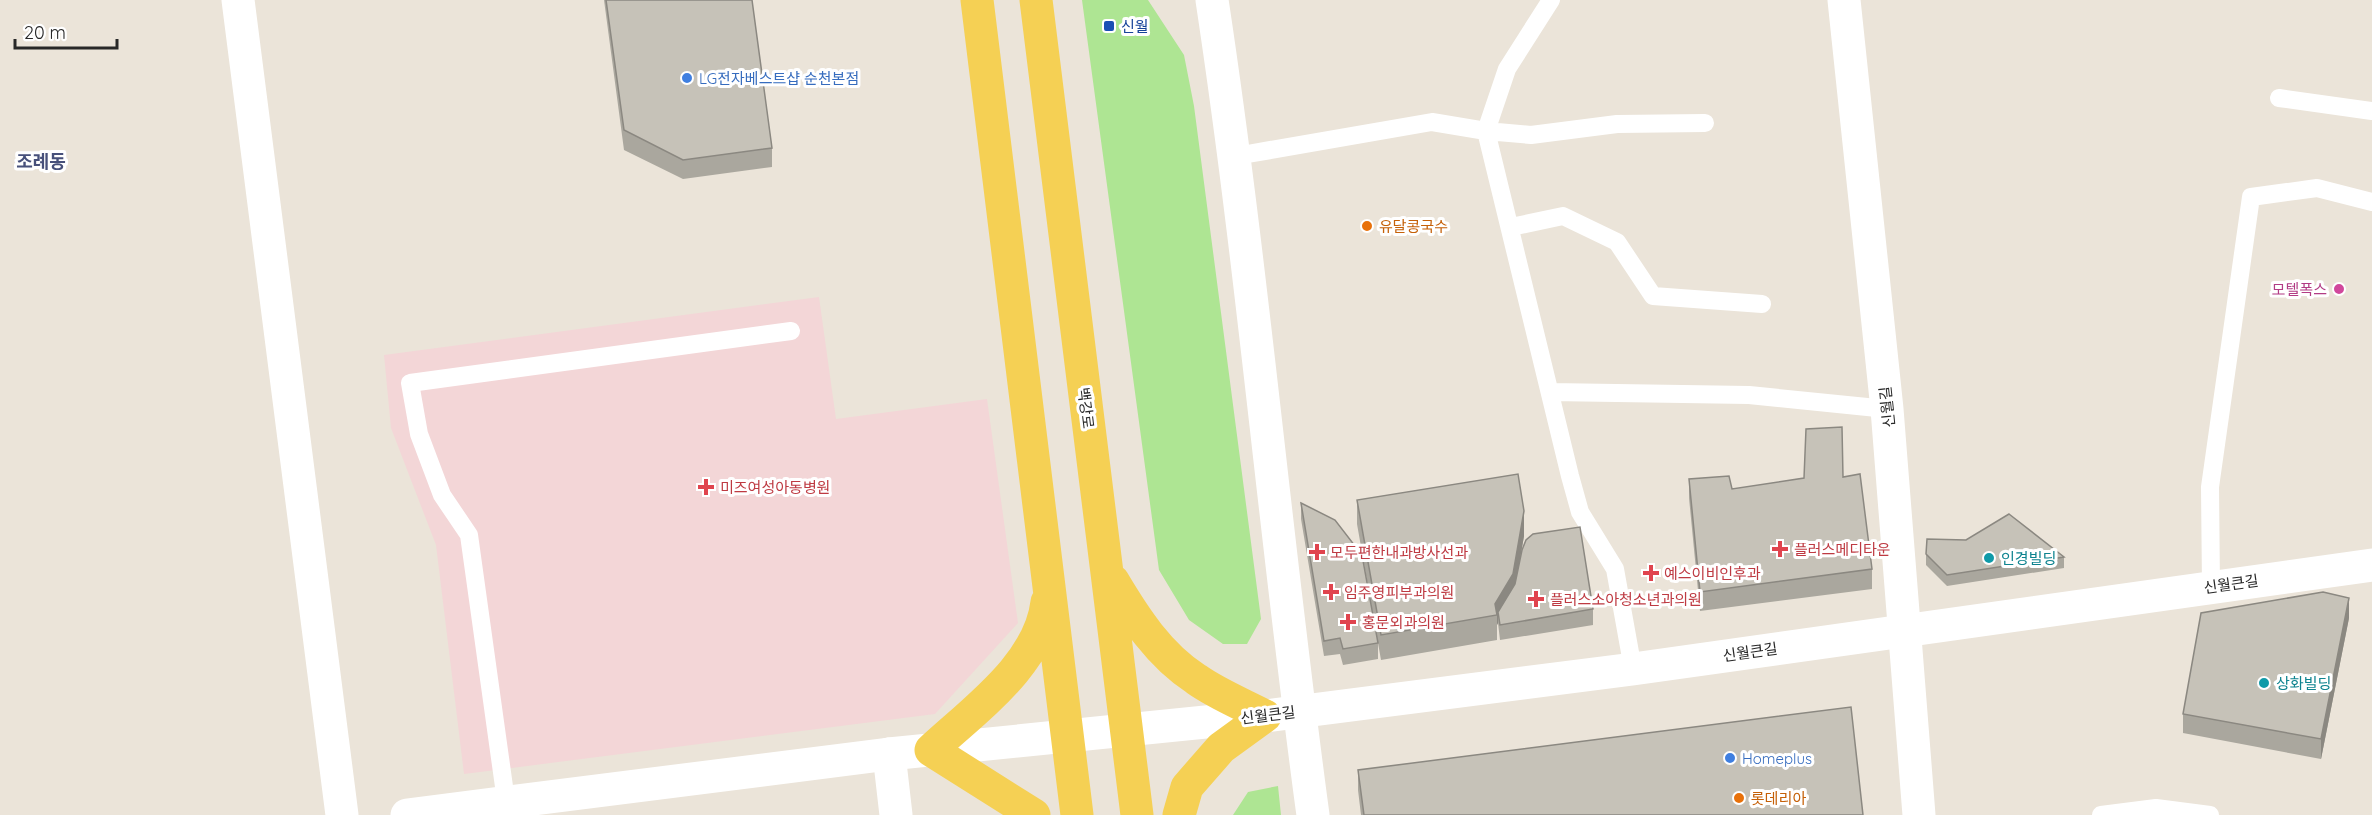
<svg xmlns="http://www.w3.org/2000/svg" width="2372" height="815" font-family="Quicksand,'Noto Sans KR',sans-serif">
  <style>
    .medical { fill: #f3d6d7 }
    .green { fill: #aee593 }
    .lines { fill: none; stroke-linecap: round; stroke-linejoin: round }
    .service { stroke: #fff; stroke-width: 18 }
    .minor { stroke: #fff; stroke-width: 33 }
    .tertiary { stroke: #fff; stroke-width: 33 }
    .primary { stroke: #f5d054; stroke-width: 33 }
    .wall { fill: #aaa79e }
    .shaded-wall { fill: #8b8881 }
    .building { fill: #c6c2b8; stroke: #8b8881; stroke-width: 1.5 }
    .transit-dot { fill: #1a4fb4; stroke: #fff; stroke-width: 2 }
    .shop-dot { fill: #3f7fe0; stroke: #fff; stroke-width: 2 }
    .food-dot { fill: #e8710a; stroke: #fff; stroke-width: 2 }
    .hotel-dot { fill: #d1479c; stroke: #fff; stroke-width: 2 }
    .health-dot { fill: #e0444e; stroke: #fff; stroke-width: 2 }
    .culture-dot { fill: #0f9aa8; stroke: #fff; stroke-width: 2 }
    .labels { text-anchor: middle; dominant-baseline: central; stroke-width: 6; stroke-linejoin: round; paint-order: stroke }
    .transit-label { font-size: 15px; fill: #164399; stroke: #fff; text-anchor: start }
    .shop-label { font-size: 15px; fill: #366cbe; stroke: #fff; text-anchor: start }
    .food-label { font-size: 15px; fill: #c56008; stroke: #fff; text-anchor: start }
    .hotel-label { font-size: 15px; fill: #b23c85; stroke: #fff; text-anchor: end }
    .street-label { font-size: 15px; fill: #282828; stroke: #fff }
    .health-label { font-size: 15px; fill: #be3a42; stroke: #fff; text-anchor: start }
    .culture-label { font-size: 15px; fill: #0d838f; stroke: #fff; text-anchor: start }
    .quarter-label { font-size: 18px; font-weight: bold; fill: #47507a; stroke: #fff }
  </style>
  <rect width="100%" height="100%" fill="#ebe4d9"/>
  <path class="medical" d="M819 297 836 419 987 399 1018 623 935 714 464 774 436 545 391 428 384 355Z"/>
  <path class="green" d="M1082 0H1148L1184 55 1194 106 1261 619 1247 644H1223L1189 620 1159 570Z
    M1278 786 1281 815H1233L1248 792Z"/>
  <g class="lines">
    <path class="service" d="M2279 98 2372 111
      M1236 156 1432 122 1486 131 1507 69 1551 0
      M1511 227 1563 216 1617 242 1653 296 1762 304
      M1550 392 1749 395 1887 409
      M2211 587 2210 487 2251 197 2317 188 2372 202
      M1633 669 1615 569 1580 512 1570 476 1486 131 1531 135 1617 124 1705 123
      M506 801 469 535 442 495 419 434 410 383 791 331
      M2101 815 2156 808 2210 815"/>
    <path class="minor" d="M238 0 342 815
      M1212 0C1253 271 1276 544 1313 815
      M1844 0 1887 409 1919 815
      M889 754 896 815"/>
    <path class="tertiary" d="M407 815 889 754 1265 716 1633 669 2372 565"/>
    <path class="primary" d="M977 0 1077 815
      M1036 0 1137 815
      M1113 581C1135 618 1159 655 1196 679 1217 694 1242 704 1265 716L1221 748 1187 787 1179 815
      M1034 815 931 750C974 710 1040 664 1047 602"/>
  </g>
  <path class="wall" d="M604 0H752L772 148V167L683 179 624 150Z
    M1843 477 1872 569V589L1700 611 1689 498V479L1732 489Z
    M1357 500 1524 536 1517 577 1593 609V625L1500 640 1498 623 1497 625V640L1381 660 1357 524Z
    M1301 503 1378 643V659L1343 665 1340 654 1324 656 1301 519Z
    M1926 554 2064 557V568L1947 586 1926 565Z
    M2349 618 2321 759 2183 733V714Z
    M1358 770 1863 815H1361L1358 790Z"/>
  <path class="shaded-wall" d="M1524 511V536L1513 599 1498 612V623L1497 625V615L1495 604Z
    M2349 598V618L2321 759V739Z"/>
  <path class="building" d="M606 0H752L772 148 683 160 624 130Z
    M1842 427 1843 477 1860 474 1872 569 1700 592 1689 479 1729 476 1732 489 1804 478 1806 429Z
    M1518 474 1524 511 1513 574 1495 604 1497 615 1381 635 1357 500Z
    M1301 503 1335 520 1362 555 1378 643 1343 649 1340 638 1324 641Z
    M2009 514 2064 557 1947 575 1926 554 1927 539 1966 540Z
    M1580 527 1593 609 1500 625 1498 612 1515 584 1522 550 1526 540 1533 534Z
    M2323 592 2349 598 2321 739 2183 714 2201 613Z
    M1851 707 1863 815H1364L1358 770Z"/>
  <rect class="transit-dot" x="1103" y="20" width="12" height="12" rx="3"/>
  <g class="shop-dot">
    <circle cx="687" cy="78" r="6"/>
    <circle cx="1730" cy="758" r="6"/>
  </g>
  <g class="food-dot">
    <circle cx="1367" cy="226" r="6"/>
    <circle cx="1739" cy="798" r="6"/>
  </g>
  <circle class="hotel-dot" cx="2339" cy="289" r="6"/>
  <g class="health-dot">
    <path d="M703 478h6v6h6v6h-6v6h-6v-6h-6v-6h6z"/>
    <path d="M1777 540h6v6h6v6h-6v6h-6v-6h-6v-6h6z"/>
    <path d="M1314 543h6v6h6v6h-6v6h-6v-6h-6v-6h6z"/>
    <path d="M1648 564h6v6h6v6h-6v6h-6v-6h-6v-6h6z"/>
    <path d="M1328 583h6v6h6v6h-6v6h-6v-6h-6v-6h6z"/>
    <path d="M1533 590h6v6h6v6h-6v6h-6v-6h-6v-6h6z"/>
    <path d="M1345 613h6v6h6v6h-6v6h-6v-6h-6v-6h6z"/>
  </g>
  <g class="culture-dot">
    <circle cx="1989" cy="558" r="6"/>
    <circle cx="2264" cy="683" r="6"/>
  </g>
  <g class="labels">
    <g class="transit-label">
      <text x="1121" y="26">신월</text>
    </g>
    <g class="shop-label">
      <text x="699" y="78">LG전자베스트샵 순천본점</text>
      <text x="1742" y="758">Homeplus</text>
    </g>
    <g class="food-label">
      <text x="1379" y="226">유달콩국수</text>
      <text x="1751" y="798">롯데리아</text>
    </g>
    <g class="hotel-label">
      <text x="2327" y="289">모텔폭스</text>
    </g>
    <g class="street-label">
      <text transform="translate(1887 407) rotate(-96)">신월길</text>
      <text transform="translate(1086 408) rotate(83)">백강로</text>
      <text transform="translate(2231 584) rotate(-8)">신월큰길</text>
      <text transform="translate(1750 652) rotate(-8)">신월큰길</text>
      <text transform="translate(1268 715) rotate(-7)">신월큰길</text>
    </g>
    <g class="health-label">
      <text x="720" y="487">미즈여성아동병원</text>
      <text x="1794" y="549">플러스메디타운</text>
      <text x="1330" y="552">모두편한내과방사선과</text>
      <text x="1664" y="573">예스이비인후과</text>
      <text x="1344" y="592">임주영피부과의원</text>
      <text x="1550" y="599">플러스소아청소년과의원</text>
      <text x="1362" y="622">홍문외과의원</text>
    </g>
    <g class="culture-label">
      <text x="2001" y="558">인경빌딩</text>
      <text x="2276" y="683">상화빌딩</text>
    </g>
    <g class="quarter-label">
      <text x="41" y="161">조례동</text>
    </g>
  </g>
  <path d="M15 39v9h102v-9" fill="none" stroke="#282828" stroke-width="3"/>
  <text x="24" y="39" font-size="18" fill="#282828" stroke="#ffffff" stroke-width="4.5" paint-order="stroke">20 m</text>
</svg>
